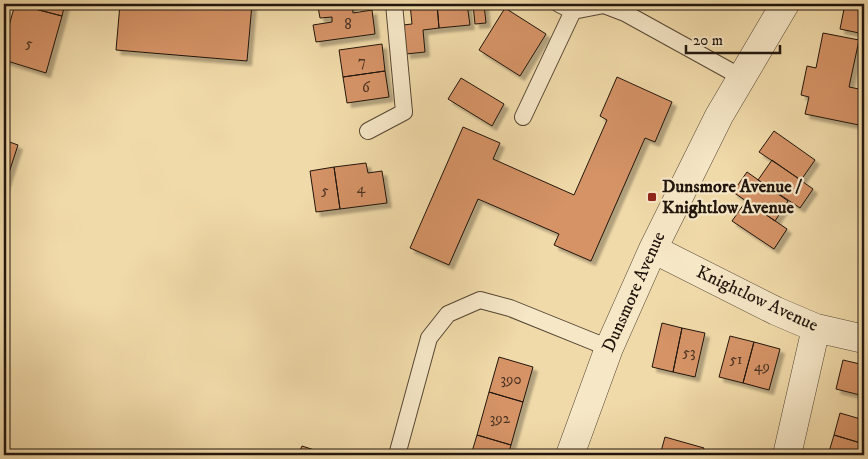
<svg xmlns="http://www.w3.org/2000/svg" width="868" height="459" font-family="'IM FELL DW Pica',serif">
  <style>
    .building { fill: #d59366; stroke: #21150d; filter: url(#shadow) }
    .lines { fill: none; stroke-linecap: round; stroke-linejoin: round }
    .lane-casing { stroke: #554634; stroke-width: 18 }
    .street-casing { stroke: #554634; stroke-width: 29 }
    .lane { stroke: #f6e7c7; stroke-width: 16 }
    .street { stroke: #f6e7c7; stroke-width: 28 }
    .poi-dot { fill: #8f2418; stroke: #f6e7c7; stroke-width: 2 }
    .labels { text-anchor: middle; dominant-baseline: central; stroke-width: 4.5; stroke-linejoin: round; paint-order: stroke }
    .number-label { font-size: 15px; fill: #4e3423 }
    .poi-label { font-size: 18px; font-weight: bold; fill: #21150d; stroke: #f6e7c7; text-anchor: start }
    .street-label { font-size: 18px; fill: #21150d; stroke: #f6e7c7 }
  </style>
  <defs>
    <filter id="shadow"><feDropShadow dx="4.5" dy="4.5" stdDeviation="1" flood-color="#0004"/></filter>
  </defs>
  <rect width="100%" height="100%" fill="#f1daa9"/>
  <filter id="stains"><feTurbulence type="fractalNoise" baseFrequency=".004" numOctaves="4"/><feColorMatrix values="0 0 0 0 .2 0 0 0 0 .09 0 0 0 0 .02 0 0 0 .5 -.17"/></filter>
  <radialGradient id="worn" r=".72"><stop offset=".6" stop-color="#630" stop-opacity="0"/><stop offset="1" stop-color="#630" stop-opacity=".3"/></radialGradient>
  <path class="building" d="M15 4 62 16 46 73 4 60V25L9 26Z
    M17 4H65L62 16Z
    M120 4H252L247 61 116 50Z
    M347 4H352L353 13 372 10 375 34 316 42 313 25 332 22V17L320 18 318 7Z
    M410 4H437L439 28 423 30 425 52 406 54 403 25 412 24Z
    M437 4H467L470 25 439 28Z
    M473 4H484L486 23 475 24Z
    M845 4H864V34L840 29Z
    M505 8 546 34 520 76 479 50Z
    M823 33 859 40 849 87 864 90V126L805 114 809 97 801 95 807 66 816 68Z
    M382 44 385 71 343 77 339 50Z
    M385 71 389 97 347 103 343 77Z
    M617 77 672 102 655 142 645 138 591 261 554 245 559 234 478 199 449 265 410 248 463 127 500 143 493 159 574 195 607 120 600 116Z
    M461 78 504 104 492 126 448 99Z
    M774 131 815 160 801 180 759 152Z
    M4 140 18 145 4 188Z
    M772 160 813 189 800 208 758 180Z
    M366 163 368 173 382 171 387 203 340 209 334 167Z
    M334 167 340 209 316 212 310 171Z
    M747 172 788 201 775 221 733 192Z
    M746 201 787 229 774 249 732 221Z
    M662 323 682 328 673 372 652 367Z
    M682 328 705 333 695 377 673 372Z
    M730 336 754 342 743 383 719 377Z
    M754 342 780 349 769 390 743 383Z
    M499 357 533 367 523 402 489 392Z
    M843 360 864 365V396L836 389Z
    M489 392 523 402 511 445 477 435Z
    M840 413 864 420V444L834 435Z
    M477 435 511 445 508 455H471Z
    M834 435 864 444V455H828Z
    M665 437 704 448 702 455H660Z
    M302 446 330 455H298Z"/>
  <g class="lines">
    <defs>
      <path id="lane" d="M559 4 573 11 604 5 625 13 741 77
        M523 117 573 11
        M368 131 404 112 394 4
        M397 455 429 338 448 314 480 300 510 308 609 348"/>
      <path id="street" d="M653 249 776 311 816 328 864 339
        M570 455 609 348 653 249 719 116 785 4
        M787 455 816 328"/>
    </defs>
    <use href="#lane" class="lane-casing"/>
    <use href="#street" class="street-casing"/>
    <use href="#lane" class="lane"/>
    <use href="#street" class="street"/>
  </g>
  <rect class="poi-dot" x="647" y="192" width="10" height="10" rx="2.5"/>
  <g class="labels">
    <g class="number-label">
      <text x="348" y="24">8</text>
      <text x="29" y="43">5</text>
      <text x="362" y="61">7</text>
      <text x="366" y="87">6</text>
      <text x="361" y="188">4</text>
      <text x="325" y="190">5</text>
      <text x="689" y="352">53</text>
      <text x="736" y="359">51</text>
      <text x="762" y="366">49</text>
      <text x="511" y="379">390</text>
      <text x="500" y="418">392</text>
    </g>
    <g class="poi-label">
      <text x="662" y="187">Dunsmore Avenue /<tspan x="662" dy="21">Knightlow Avenue</tspan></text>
    </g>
    <g class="street-label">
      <text transform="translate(634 292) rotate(-66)">Dunsmore Avenue</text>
      <text transform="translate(757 299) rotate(25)">Knightlow Avenue</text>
    </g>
  </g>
  <rect width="868" height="459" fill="none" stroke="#f1daa9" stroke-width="20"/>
  <rect x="5" y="5" width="858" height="449" fill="none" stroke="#21150d" stroke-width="2.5"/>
  <rect x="10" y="10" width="848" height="439" fill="none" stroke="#21150d"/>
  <path d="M686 45v8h94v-8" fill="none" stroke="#21150d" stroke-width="2.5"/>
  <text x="693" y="45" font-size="15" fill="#21150d" stroke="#f6e7c7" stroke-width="4" paint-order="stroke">20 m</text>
  <rect width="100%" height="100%" filter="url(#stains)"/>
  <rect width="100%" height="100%" fill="url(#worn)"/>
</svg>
